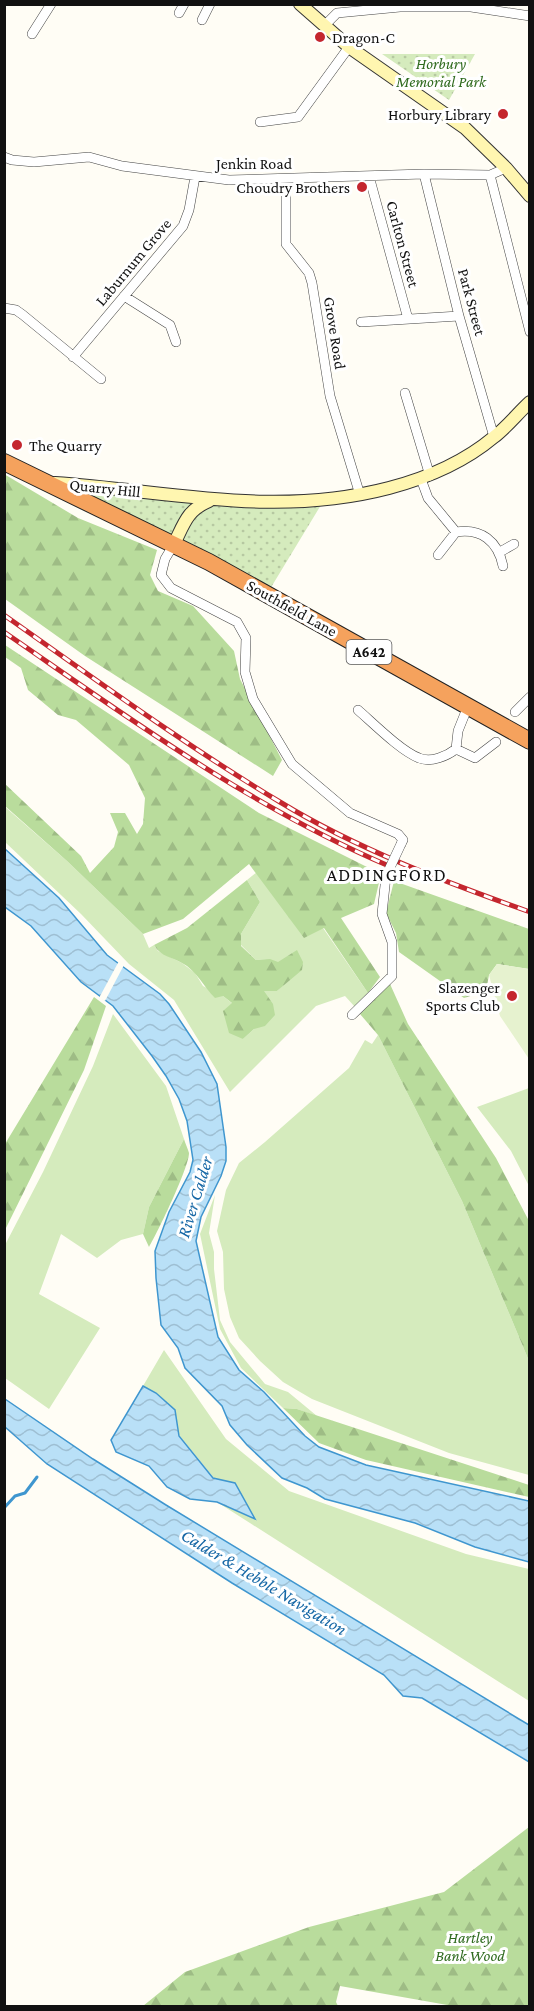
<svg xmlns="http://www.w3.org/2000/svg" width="534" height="2011" font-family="'Crimson Pro',serif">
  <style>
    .grass { fill: #d5ebbd }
    .forest { fill: url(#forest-firs) }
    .park { fill: url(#park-dots) }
    .pitch { fill: #e6f2cf }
    .water { fill: url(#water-waves); stroke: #3f96cf; stroke-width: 1.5 }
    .pier { fill: #fffdf5 }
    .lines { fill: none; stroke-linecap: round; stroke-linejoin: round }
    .stream { stroke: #3f96cf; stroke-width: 3 }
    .street-casing { stroke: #444; stroke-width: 10 }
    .secondary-casing { stroke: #333; stroke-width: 14 }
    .highway-casing { stroke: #222; stroke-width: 18 }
    .street { stroke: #fff; stroke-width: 9 }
    .secondary { stroke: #fff6b0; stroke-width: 12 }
    .highway { stroke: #f5a25d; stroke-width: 16 }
    .rail-casing { stroke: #c4262e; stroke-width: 5 }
    .rail { stroke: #fff; stroke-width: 3; stroke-dasharray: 9; stroke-linecap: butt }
    .street-bridge-casing { stroke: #444; stroke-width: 10; stroke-linecap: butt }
    .street-bridge { stroke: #fff; stroke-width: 9 }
    .poi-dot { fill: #c4262e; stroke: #fff; stroke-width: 2 }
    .labels { text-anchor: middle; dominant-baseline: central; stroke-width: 6; stroke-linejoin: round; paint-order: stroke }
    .shield { fill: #fff; stroke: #585858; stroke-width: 1.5 }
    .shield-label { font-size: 15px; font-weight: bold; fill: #111 }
    .poi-label { font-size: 16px; fill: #111; stroke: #fff; text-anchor: end }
    .park-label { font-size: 16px; font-style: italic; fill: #2f6b1f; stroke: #fff }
    .street-label { font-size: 16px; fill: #111; stroke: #fff }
    .neighbourhood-label { font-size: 18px; letter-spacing: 1.5px; fill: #111; stroke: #fff }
    .water-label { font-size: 18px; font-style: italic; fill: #1768a6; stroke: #fff }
  </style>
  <defs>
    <pattern id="forest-firs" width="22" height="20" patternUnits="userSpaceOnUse" patternTransform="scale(1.5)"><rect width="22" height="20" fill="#b9dc9c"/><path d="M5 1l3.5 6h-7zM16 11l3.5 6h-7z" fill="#9ebc85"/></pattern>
    <pattern id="park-dots" width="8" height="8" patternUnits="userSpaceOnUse" patternTransform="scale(1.5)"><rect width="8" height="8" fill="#d5ebbd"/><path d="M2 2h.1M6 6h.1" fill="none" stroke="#b6c8a1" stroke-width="1.8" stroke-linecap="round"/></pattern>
    <pattern id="water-waves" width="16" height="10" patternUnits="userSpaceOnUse" patternTransform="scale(1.5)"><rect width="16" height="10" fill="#b9e0f7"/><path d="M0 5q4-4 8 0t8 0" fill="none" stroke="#9ebfd3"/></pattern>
  </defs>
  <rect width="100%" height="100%" fill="#fffdf5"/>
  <path class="grass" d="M4 806 67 861 143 934 149 948 154 945 158 951 182 963 195 973 203 986 223 996 233 1004 243 1039 254 1029 264 991H277L289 980C277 962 277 959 256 960L241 945V934L260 902 247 880 257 872 323 928 368 993 355 1007 345 996 316 1006 230 1092 174 1000 129 964 81 914 5 842Z
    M113 1014 166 1086 184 1139 149 1207 143 1234 121 1240 97 1258 61 1234 39 1294 100 1328 49 1409 5 1378V1245L43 1172 93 1066Z
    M378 1035 462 1201 529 1361V1475L449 1453 312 1399 283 1382 260 1361 239 1338 230 1317 224 1289 223 1252 217 1231 226 1190 239 1163 265 1142 349 1068 365 1040 372 1044Z
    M529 1088H530L529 1186 511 1151 477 1107Z
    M215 1195 209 1233 214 1252V1269L220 1320 230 1342 265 1384 288 1392 317 1416 297 1409 283 1408 241 1368 220 1329 200 1234Z
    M164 1350 226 1439 289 1491 466 1554 529 1569V1701L217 1502 254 1519 214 1478 179 1435 175 1410 143 1386Z"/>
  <path class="forest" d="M4 474 78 518 157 550 150 575 158 591 193 606 234 651 240 679 282 760 273 776 85 656 5 599Z
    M5 645 259 813 381 874 374 904 341 918 380 977 368 993 324 928 304 938 249 864 183 919 143 934 67 861 5 806 4 783 81 856 90 873 114 847 118 832 110 813H125L137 834 143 824 145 798 129 765 76 720 58 715 28 690 21 668 5 657Z
    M247 880 260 902 241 934V946L256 960 270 959 278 962 297 950 303 962 302 970 277 991H264L273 1004 275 1015 265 1026 254 1029 243 1039 229 1033 223 1011 232 1003 223 996 215 998C204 987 196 970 182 963 172 957 161 957 154 945L187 928Z
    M394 881 529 929V969L497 964 489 975 486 991 464 998 399 952 396 933 386 913Z
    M390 984 408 1024 496 1158 529 1221V1361L462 1201 378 1035 360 1014Z
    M94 997 106 1006 84 1070 5 1230V1144Z
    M184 1139C185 1143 188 1149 189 1153 189 1167 158 1232 149 1247L143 1234 149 1207Z
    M283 1408 297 1409 529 1485V1497L366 1460 319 1443Z
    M529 1827V2006H453L340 1986 336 2002 338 2006H143L185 1972 309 1927 444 1892Z"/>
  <path class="park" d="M382 54H475L449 100Z
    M50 483 210 500H324L267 594Z"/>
  <path class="pitch" d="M497 964 529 969V1059L500 1016 489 975Z"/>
  <path class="water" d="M4 848 59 898 107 955 160 994 169 1004 201 1052 217 1084 226 1147V1161L221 1176 201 1217 196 1241 218 1337 239 1370 264 1392 305 1436 319 1447 366 1465 529 1501V1562L475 1547 415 1523 325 1499 307 1488 282 1478 247 1445 230 1425 222 1406 185 1368 178 1348 161 1325 156 1278 155 1251 169 1212 190 1172 193 1160 187 1121 179 1099 166 1076 152 1056 113 1006 81 982 31 926 5 907Z
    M143 1386 156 1393 175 1410 179 1436 213 1478 235 1483 255 1519 217 1502 190 1499 167 1487 149 1466 116 1452 111 1440Z
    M5 1399 93 1459 166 1505 529 1725V1762L422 1698 403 1696 384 1675 232 1583 47 1464 5 1427Z"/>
  <path class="pier" d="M119 961 124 965 105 1001 99 998Z"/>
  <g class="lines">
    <path class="stream" d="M4 1508 15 1496 25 1493 37 1477"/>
    <defs>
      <path id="street" d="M179 13 184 4
        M202 20 210 4
        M325 25 337 13 400 7H471L530 16
        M32 34 51 4
        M260 122 298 117 349 47
        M4 157 12 160 34 162 89 157 122 166 229 180 424 174 490 175 506 168
        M424 174 459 316 494 437
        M490 175 530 332
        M369 176 408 319
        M286 179V244L309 273 312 283 330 396 360 495
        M124 296 170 325 176 342
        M4 308 16 310 23 315 101 379
        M361 322 459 316
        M73 357 183 226 189 210 195 177
        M405 393 430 476
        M421 479 428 498 456 532C481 528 498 541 503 566
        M174 544 165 559 161 575 171 588 237 622 246 638 245 672 253 699 292 764 350 813 398 834 403 840 401 844
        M500 552 514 544
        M438 555 456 532
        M358 710C374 724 401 751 419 758 431 763 447 756 456 749L458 731 468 706
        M515 712 530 697
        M456 749 475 758 496 742
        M352 1015 392 976V942L382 914 386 876"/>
      <path id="secondary" d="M300 4 349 47 465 128 506 168 530 196
        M55 483C170 491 274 518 389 488 427 478 463 463 494 437 507 427 518 413 530 402
        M174 544C184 524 187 510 209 501"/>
      <path id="highway" d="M4 462 209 562 530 741"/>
    </defs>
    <use href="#street" class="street-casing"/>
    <use href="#secondary" class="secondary-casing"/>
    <use href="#highway" class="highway-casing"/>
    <use href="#street" class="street"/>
    <use href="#secondary" class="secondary"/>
    <use href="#highway" class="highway"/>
    <defs>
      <path id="rail" d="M4 615C95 679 185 745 280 802 357 849 445 882 530 912
        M4 632C129 718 249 806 389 866"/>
    </defs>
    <use href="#rail" class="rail-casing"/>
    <use href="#rail" class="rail"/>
    <defs>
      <path id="street-bridge" d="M386 876 401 844"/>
    </defs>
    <use href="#street-bridge" class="street-bridge-casing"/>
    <use href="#street-bridge" class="street-bridge"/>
  </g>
  <g class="poi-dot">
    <circle cx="320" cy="37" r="6"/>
    <circle cx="503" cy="114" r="6"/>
    <circle cx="362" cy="187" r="6"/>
    <circle cx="17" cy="445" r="6"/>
    <circle cx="512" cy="996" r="6"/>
  </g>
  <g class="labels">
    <rect class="shield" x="346.5" y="640" width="45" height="24" rx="4.5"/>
    <g class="shield-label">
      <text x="369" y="652">A642</text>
    </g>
    <g class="poi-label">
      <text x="332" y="37" text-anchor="start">Dragon-C</text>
      <text x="491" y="114">Horbury Library</text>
      <text x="350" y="187">Choudry Brothers</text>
      <text x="29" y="445" text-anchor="start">The Quarry</text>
      <text x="500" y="987">Slazenger<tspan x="500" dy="18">Sports Club</tspan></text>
    </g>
    <g class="park-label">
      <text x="441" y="63">Horbury<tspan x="441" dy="18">Memorial Park</tspan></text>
      <text x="470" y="1937">Hartley<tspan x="470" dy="18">Bank Wood</tspan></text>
    </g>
    <g class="street-label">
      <text x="254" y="163">Jenkin Road</text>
      <text transform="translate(403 244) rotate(75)">Carlton Street</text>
      <text transform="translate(133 262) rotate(-50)">Laburnum Grove</text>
      <text transform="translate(472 302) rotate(75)">Park Street</text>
      <text transform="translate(335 333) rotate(81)">Grove Road</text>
      <text transform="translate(105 488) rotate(6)">Quarry Hill</text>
      <text transform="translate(292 608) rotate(29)">Southfield Lane</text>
    </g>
    <g class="neighbourhood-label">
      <text x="387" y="875">ADDINGFORD</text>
    </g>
    <g class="water-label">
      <text transform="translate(195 1197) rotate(-73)">River Calder</text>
      <text transform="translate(264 1582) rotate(31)">Calder &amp; Hebble Navigation</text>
    </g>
  </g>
  <rect width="534" height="2011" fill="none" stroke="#111111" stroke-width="12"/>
</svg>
